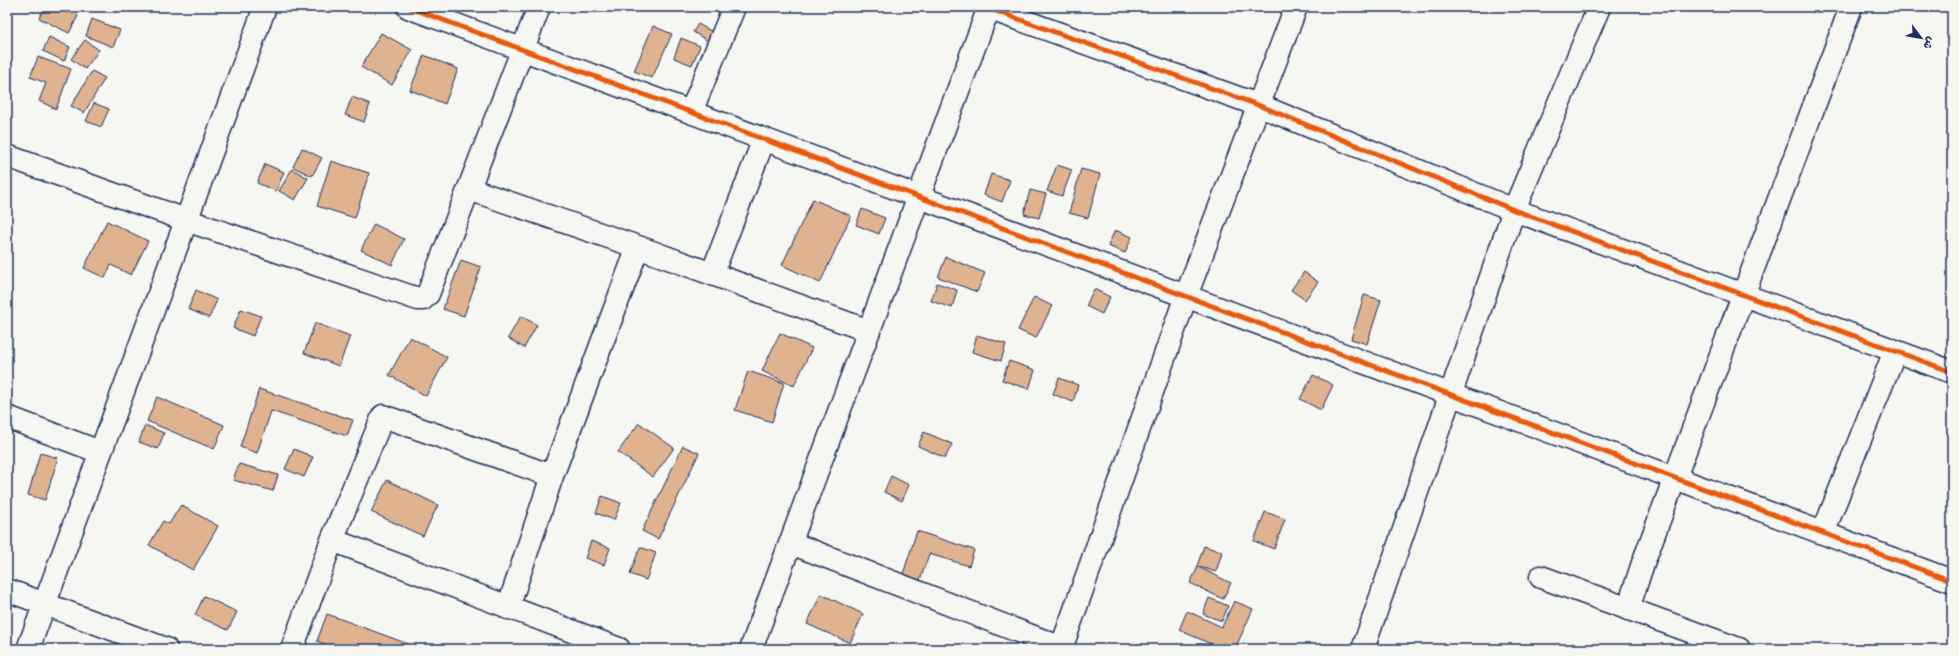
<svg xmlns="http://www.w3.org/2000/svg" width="1959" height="656" font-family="'Comic Neue','Playpen Sans Arabic',sans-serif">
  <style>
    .building { fill: #e0b390; stroke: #1b2f5e }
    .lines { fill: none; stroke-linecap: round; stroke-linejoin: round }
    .minor-casing { stroke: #1b2f5e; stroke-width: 25 }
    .minor { stroke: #f6f6f2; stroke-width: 22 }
    .cycleway-casing { stroke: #f6f6f2; stroke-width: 8 }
    .cycleway { stroke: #e8590c; stroke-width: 5 }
  </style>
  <rect width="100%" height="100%" fill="#f6f6f2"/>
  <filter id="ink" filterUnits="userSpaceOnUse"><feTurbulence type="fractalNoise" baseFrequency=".025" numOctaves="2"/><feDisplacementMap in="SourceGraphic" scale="8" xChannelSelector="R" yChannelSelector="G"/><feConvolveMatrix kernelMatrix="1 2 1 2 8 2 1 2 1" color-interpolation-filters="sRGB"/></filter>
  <g filter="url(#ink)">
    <path class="building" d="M45 7H60L78 16 69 33 39 18Z
      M92 19 120 30 113 47 86 36Z
      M698 24 720 36 715 45 693 32Z
      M653 26 672 34 652 78 634 71Z
      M381 33 412 50 392 85 361 67Z
      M49 37 70 47 64 61 43 51Z
      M681 38 700 46 692 65 674 58Z
      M85 40 99 50 85 69 71 59Z
      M424 55 458 69 445 104 410 90Z
      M38 57 71 69 56 109 39 101 46 83 30 77Z
      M92 71 105 78 84 113 71 106Z
      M352 97 370 104 364 122 345 115Z
      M94 103 109 109 101 127 86 121Z
      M302 148 322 158 312 176 293 167Z
      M331 161 369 173 355 218 317 206Z
      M265 164 284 172 276 191 257 183Z
      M1057 165 1072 170 1062 196 1047 191Z
      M292 169 308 178 295 200 279 191Z
      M1081 169 1100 174 1088 218 1069 213Z
      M991 174 1010 180 1002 202 984 195Z
      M1030 190 1046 194 1039 218 1024 214Z
      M813 199 851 216 820 283 782 265Z
      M862 209 885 218 879 234 856 225Z
      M107 221 148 241 131 275 111 265 105 278 84 268Z
      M374 224 404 239 392 265 361 250Z
      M1115 230 1132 237 1125 253 1108 246Z
      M946 257 985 273 977 292 938 277Z
      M461 260 481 267 464 316 443 309Z
      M1304 272 1318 282 1305 300 1291 290Z
      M937 283 957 290 952 308 931 301Z
      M1094 289 1110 297 1102 314 1086 306Z
      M196 290 217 300 209 318 188 309Z
      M1364 295 1381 300 1367 344 1351 339Z
      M1034 297 1052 306 1036 338 1018 330Z
      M241 309 261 316 253 336 233 328Z
      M521 316 537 325 524 348 508 338Z
      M315 323 350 336 339 366 304 353Z
      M780 333 812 348 794 386 762 371Z
      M977 335 1006 344 1001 361 972 352Z
      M410 337 447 357 426 396 389 375Z
      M1009 361 1035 370 1029 389 1002 380Z
      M748 371 784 383 772 422 735 410Z
      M1313 375 1333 385 1321 410 1300 399Z
      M1059 378 1078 385 1073 402 1053 394Z
      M259 389 353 420 347 436 271 411 257 453 240 447Z
      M157 397 224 425 214 449 147 421Z
      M639 423 674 448 653 477 618 452Z
      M145 425 164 433 158 449 139 442Z
      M924 432 952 444 945 458 918 446Z
      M683 446 699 453 658 539 642 531Z
      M294 449 313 457 304 477 285 469Z
      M40 453 58 458 45 500 28 495Z
      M239 464 278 475 273 491 233 480Z
      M891 476 909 485 902 501 884 492Z
      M387 480 438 505 423 536 371 512Z
      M602 496 621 503 614 520 596 513Z
      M181 505 218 526 193 570 149 545 163 521 169 524Z
      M1265 512 1285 519 1274 549 1254 541Z
      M917 531 974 550 969 566 929 554 920 580 903 574Z
      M591 541 610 548 604 565 585 558Z
      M1204 546 1222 552 1216 572 1197 566Z
      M640 547 656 553 646 580 630 574Z
      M1198 567 1231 583 1223 599 1190 583Z
      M821 594 863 614 850 643 807 624Z
      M204 596 237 612 228 630 195 615Z
      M1209 598 1228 606 1222 621 1203 614Z
      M1234 601 1253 609 1235 649H1223L1179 630 1187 611 1222 627Z
      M327 614 419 648V649H338L317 641Z"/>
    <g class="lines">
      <defs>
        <path id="minor" d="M408 7 1952 581
          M985 7 1258 105 1514 210 1952 372
          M691 112 734 7
          M7 156 186 220 418 299H423L428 294 539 7
          M469 189 638 247 869 331
          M712 274 764 139
          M7 417 100 452
          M1823 533 1895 351
          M332 540 619 649
          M791 543 1062 648
          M1541 577 1739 649
          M7 590 166 649
          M508 608 552 476 638 247
          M1628 609 1643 563 1851 7
          M28 649 265 7
          M292 649 332 540 383 416 552 476
          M751 649 989 7
          M1061 649 1186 296 1296 7
          M1363 649 1514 210 1599 7"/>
      </defs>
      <use href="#minor" class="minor-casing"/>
      <use href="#minor" class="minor"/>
      <defs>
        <path id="cycleway" d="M408 7 1952 581
          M985 7 1258 105 1514 210 1952 372"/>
      </defs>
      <use href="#cycleway" class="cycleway-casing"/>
      <use href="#cycleway" class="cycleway"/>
    </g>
  </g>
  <rect width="1959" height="656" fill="none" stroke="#f6f6f2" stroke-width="24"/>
  <rect x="12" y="12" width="1935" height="632" fill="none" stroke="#1b2f5e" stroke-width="1.5" filter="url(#ink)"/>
  <g transform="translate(1921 38) rotate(122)" stroke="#f6f6f2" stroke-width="3" paint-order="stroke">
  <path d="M0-3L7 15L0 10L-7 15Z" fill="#1b2f5e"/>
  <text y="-6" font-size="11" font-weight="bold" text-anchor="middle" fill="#1b2f5e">ش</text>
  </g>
</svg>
